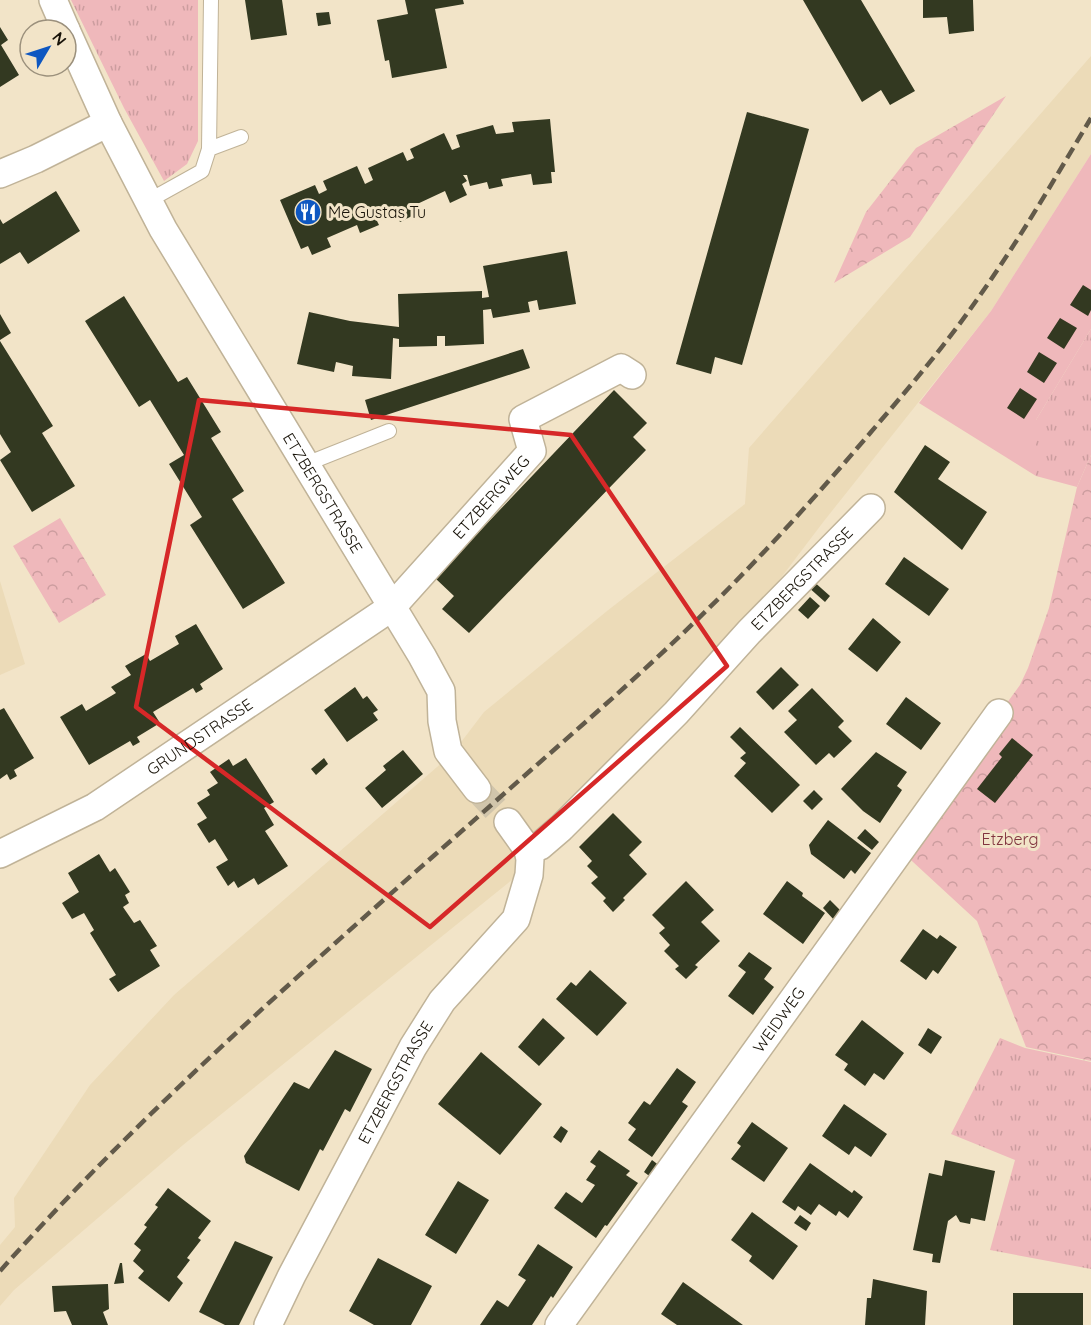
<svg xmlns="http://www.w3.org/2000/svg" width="1091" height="1325" font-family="Quicksand,sans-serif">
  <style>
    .built { fill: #ecdbb8 }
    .grass { fill: url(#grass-tufts) }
    .forest { fill: url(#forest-crowns) }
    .garden { fill: #efb8bb }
    .building { fill: #333921 }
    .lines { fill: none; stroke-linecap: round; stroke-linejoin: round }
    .street-tunnel { stroke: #d1c5ab; stroke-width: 27; stroke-dasharray: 27 14; stroke-linecap: butt }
    .lane-casing { stroke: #c0b398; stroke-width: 16 }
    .street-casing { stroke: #c0b398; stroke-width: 30 }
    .lane { stroke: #fff; stroke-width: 14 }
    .street { stroke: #fff; stroke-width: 27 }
    .rail { stroke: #625a4a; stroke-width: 4.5; stroke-dasharray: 12 6; stroke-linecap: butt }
    .marked { fill: none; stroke: #d62828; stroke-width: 4.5; stroke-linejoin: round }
    .labels { text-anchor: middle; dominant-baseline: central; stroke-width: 6; stroke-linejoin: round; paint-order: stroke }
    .poi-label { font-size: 16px; fill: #181309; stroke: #f2e4c8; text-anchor: start }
    .street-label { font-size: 16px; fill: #181309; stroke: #f2e4c8 }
    .park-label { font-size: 16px; fill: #81343e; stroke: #f2e4c8 }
  </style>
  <defs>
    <pattern id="grass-tufts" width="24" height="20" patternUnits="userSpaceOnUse" patternTransform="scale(1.5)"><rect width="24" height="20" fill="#efb8bb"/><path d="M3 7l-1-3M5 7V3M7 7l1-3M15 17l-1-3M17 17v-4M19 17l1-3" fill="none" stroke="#cc9d9f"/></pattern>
    <pattern id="forest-crowns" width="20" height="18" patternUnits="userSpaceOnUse" patternTransform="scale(1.5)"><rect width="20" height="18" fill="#efb8bb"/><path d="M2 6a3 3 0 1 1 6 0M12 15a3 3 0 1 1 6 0" fill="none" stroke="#cc9d9f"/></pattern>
  </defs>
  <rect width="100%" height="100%" fill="#f2e4c8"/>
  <path class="built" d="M1091 56V154L991 311 824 521 752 616 561 828 529 875 513 879 183 1145 14 1290 0 1306V1245L15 1227 14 1198 90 1085 174 995 452 754 484 712 607 611 745 504 749 448Z
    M0 581 25 664 0 675Z"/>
  <path class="grass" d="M71 0H198V141L187 164 164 181 124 108Z
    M1091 329V455L1077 487 1036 476V420Z
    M1000 1038 1025 1048 1091 1062V1269L990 1250 1015 1160 951 1134Z"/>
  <path class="forest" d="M1006 96 910 237 834 283 866 212 916 148Z
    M1091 455V1061L1026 1047 977 921 900 850 1020 685 1028 668 1049 608 1077 487Z
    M60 518 106 595 59 623 13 546Z"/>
  <path class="garden" d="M1091 154V329L1036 420V476L919 403 991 311Z"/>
  <path class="building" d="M245 0H282L287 35 251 40Z
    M405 0H463L464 4 435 9 447 68 392 78 389 60 385 61 377 20 408 14Z
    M803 0H861L915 91 890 105 881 90 862 102Z
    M923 0H973L974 31 949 34 947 17 923 18Z
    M329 12 331 24 318 26 316 13Z
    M0 27 8 40 1 45 19 75 0 87Z
    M747 112 809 129 742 365 715 357 711 374 676 364Z
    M550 119 555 172H551L552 183 533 185 531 174 501 179 503 186 489 189 487 182 470 186 467 175H463L467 181 462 184 467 195 450 203 445 191 415 205 418 213 400 222 396 214 390 217 385 206 377 210 379 215 375 217 379 225 360 233 357 225 327 238 331 247 312 255 308 246 301 249 280 200 315 185 319 194 327 190 323 181 357 166 365 184 373 180 368 168 403 152 407 161 414 158 410 149 444 133 452 150 460 147 456 135 493 125 496 134 514 132 512 122Z
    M56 191 80 231 28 264 20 252 0 264V219L3 224Z
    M567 251 576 304 539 310 537 300 528 302 530 312 493 318 491 309 483 310 484 344 445 346V336H437V346L399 347V339L393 338 391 379 352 376 353 366 336 362 334 372 297 364 309 312 350 321 399 327 398 294 482 291V298L489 297 483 266Z
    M1083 285 1091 290V310L1088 316 1070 305Z
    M124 296 178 382 187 377 221 432 211 438 244 491 232 499 285 583 243 609 190 525 202 517 169 464 184 455 150 400 139 407 85 321Z
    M0 314 11 333 0 340Z
    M1060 318 1077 328 1064 349 1047 338Z
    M0 341 53 426 42 433 75 486 32 512 0 460 11 452 0 434Z
    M523 349 530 368 371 420 365 400Z
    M1039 352 1057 363 1044 383 1027 372Z
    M1020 388 1037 399 1024 419 1007 408Z
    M614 390 647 423 633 437 646 450 469 633 442 609 454 596 435 578Z
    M925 445 950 462 938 479 987 512 962 550 894 492Z
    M904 557 949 589 929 616 885 584Z
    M812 580 830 596 825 602 807 586Z
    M810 597 820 606 808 619 798 610Z
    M873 618 901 642 877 672 848 649Z
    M196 624 223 669 200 684 203 689 196 693 193 688 153 712 160 723 137 737 140 742 133 746 130 741 89 765 60 717 82 704 86 711 116 693 111 687 131 675 125 666 146 654 150 661 179 644 175 636Z
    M781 667 799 685 773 710 756 692Z
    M355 687 363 699 367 696 378 710 373 713 378 720 347 742 324 710Z
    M812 688 844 721 838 727 852 741 834 758 829 753 816 765 784 732 797 720 788 711Z
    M906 697 941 723 921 750 886 724Z
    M4 708 34 758 14 770 17 776 10 780 7 774 0 779V710Z
    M740 727 800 785 772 813 734 776 746 763 740 758 746 753 730 737Z
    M1012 738 1033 755 995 803 977 789 1002 757 999 754Z
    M403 750 423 774 382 808 365 788 386 770 383 766Z
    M876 752 907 772 897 786 902 790 880 823 863 811 841 789Z
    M246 758 274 802 264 808 274 825 265 831 288 866 258 885 254 878 238 888 234 881 228 886 216 867 228 860 215 839 209 843 197 824 207 818 197 803 210 795 207 790 218 783 210 772 229 759 233 766Z
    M324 758 328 764 316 775 311 769Z
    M814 790 823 799 812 810 803 801Z
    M613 813 642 842 629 855 647 874 623 898 625 900 613 912 603 901 606 898 591 883 598 877 587 866 592 861 579 847Z
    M828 820 871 853 855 874 851 870 844 879 811 854 809 845Z
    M865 829 879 842 872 850 857 838Z
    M99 854 110 872 115 868 130 892 125 895 129 903 123 907 134 923 140 920 157 946 150 950 160 966 118 992 109 979 116 975 90 933 94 930 84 913 72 919 62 903 79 892 68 873Z
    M686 881 714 910 701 922 720 941 695 965 698 967 686 979 675 969 679 966 664 951 670 945 659 933 665 928 652 915Z
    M787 881 803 893 802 896 825 913 803 944 763 914Z
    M830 900 842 912 835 921 823 908Z
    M923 929 937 939 940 935 957 947 938 974 933 970 926 980 900 961Z
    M749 952 772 968 764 979 774 987 753 1015 728 996 746 972 738 966Z
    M590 970 627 1003 597 1036 556 999 571 982 576 986Z
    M543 1018 565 1038 539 1066 518 1047Z
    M862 1020 904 1053 884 1080 874 1073 865 1086 844 1070 848 1064 835 1055Z
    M928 1028 942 1037 931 1054 918 1045Z
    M335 1050 372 1069 350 1112 345 1109 323 1151 320 1149 299 1191 246 1163 244 1156 294 1082 309 1089Z
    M481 1052 542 1104 500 1155 438 1104Z
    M677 1068 696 1082 682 1102 688 1106 652 1157 628 1140 636 1129 628 1123 644 1101 650 1105Z
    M844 1104 887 1134 871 1157 855 1146 849 1155 822 1136Z
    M752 1122 788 1148 764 1182 731 1159 741 1146 737 1143Z
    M561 1126 568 1131 561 1143 553 1137Z
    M599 1150 630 1171 626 1175 638 1183 607 1226 605 1225 596 1238 554 1208 566 1192 582 1203 595 1185 586 1180 596 1166 590 1162Z
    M652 1160 660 1166 652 1178 644 1172Z
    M945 1160 995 1171 985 1221 971 1218 970 1224 960 1222 956 1215 948 1221 940 1263 932 1262 933 1254 913 1250 929 1173 942 1176Z
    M810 1163 852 1193 854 1190 863 1197 848 1218 839 1211 836 1216 819 1204 811 1215 798 1206 795 1211 782 1202Z
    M458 1181 489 1200 456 1254 425 1235Z
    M168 1188 211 1221 198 1238 201 1240 187 1258 190 1260 177 1277 183 1283 169 1302 138 1278 144 1271 133 1261 141 1250 134 1244 147 1227 144 1225 158 1207 155 1205Z
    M752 1212 798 1246 773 1280 749 1261 752 1256 731 1240Z
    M800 1215 811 1223 806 1231 794 1223Z
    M235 1241 273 1257 239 1325H225L199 1312Z
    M538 1244 573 1267 553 1298 551 1296 532 1325H480L497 1300 508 1307 526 1280 518 1275Z
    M378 1258 432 1286 411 1325H374L349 1311Z
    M120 1263H122L124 1283 114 1284Z
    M873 1279 927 1291 925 1325H865L867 1298H871Z
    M683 1282 743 1325H677L661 1314Z
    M108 1284 109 1309 103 1312 108 1325H72L66 1311 54 1312 52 1286Z
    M1013 1293H1083V1325H1013Z"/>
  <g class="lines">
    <path class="street-tunnel" d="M477 789 508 822"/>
    <defs>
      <path id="lane" d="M209 149 241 137
        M148 201 202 171 209 149 211 0
        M306 464 389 431"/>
      <g id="street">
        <path d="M53 0 66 30"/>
        <path id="s1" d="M66 30 108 123 163 229 422 656 441 691 442 721 448 751 477 789"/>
        <path d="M0 174 36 159 108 123"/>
        <path id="s2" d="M528 850 540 846 561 828 676 713 749 632 871 508"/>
        <path id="s3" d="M0 854 95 807 392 607 532 451 523 419 621 368 632 375"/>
        <path id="s4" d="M268 1325 292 1275 413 1047 442 1001 516 919 529 875 530 859 528 850 508 822"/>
        <path id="s5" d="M559 1325 999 713"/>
      </g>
    </defs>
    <use href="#lane" class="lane-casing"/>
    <use href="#street" class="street-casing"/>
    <use href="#lane" class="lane"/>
    <use href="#street" class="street"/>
    <path class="rail" d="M0 1271C155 1097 332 946 506 792 574 732 643 673 708 609 765 553 819 493 871 432 907 390 944 347 976 301 1018 242 1054 180 1091 118"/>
  </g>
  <path class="marked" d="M199 400 571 435 727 666 430 927 136 707Z"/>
  <defs>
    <symbol id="restaurant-disc" viewBox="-11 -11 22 22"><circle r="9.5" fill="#0e57c1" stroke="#f2e4c8"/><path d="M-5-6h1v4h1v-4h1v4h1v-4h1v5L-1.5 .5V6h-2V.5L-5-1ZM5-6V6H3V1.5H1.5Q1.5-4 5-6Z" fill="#fff"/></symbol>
  </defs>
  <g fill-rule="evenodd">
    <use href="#restaurant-disc" x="293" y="197" width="30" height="30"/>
  </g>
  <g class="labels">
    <g class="poi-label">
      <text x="328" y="212">Me Gustas Tu</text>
    </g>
    <g class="street-label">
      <text stroke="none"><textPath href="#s1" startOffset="530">ETZBERGSTRASSE</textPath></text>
      <text stroke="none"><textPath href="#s3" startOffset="612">ETZBERGWEG</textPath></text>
      <text stroke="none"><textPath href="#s2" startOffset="387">ETZBERGSTRASSE</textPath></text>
      <text stroke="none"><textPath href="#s3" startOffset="232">GRUNDSTRASSE</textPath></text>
      <text stroke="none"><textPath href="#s5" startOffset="376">WEIDWEG</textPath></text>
      <text stroke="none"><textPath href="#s4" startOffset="274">ETZBERGSTRASSE</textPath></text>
    </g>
    <g class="park-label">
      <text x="1010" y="839">Etzberg</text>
    </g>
  </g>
  <g transform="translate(48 48) rotate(51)"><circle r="28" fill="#f2e4c8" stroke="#9b907c" stroke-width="1.5"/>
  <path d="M0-4.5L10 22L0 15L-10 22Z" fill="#0e57c1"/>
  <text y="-9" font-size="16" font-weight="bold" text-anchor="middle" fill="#181309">N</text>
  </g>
</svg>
